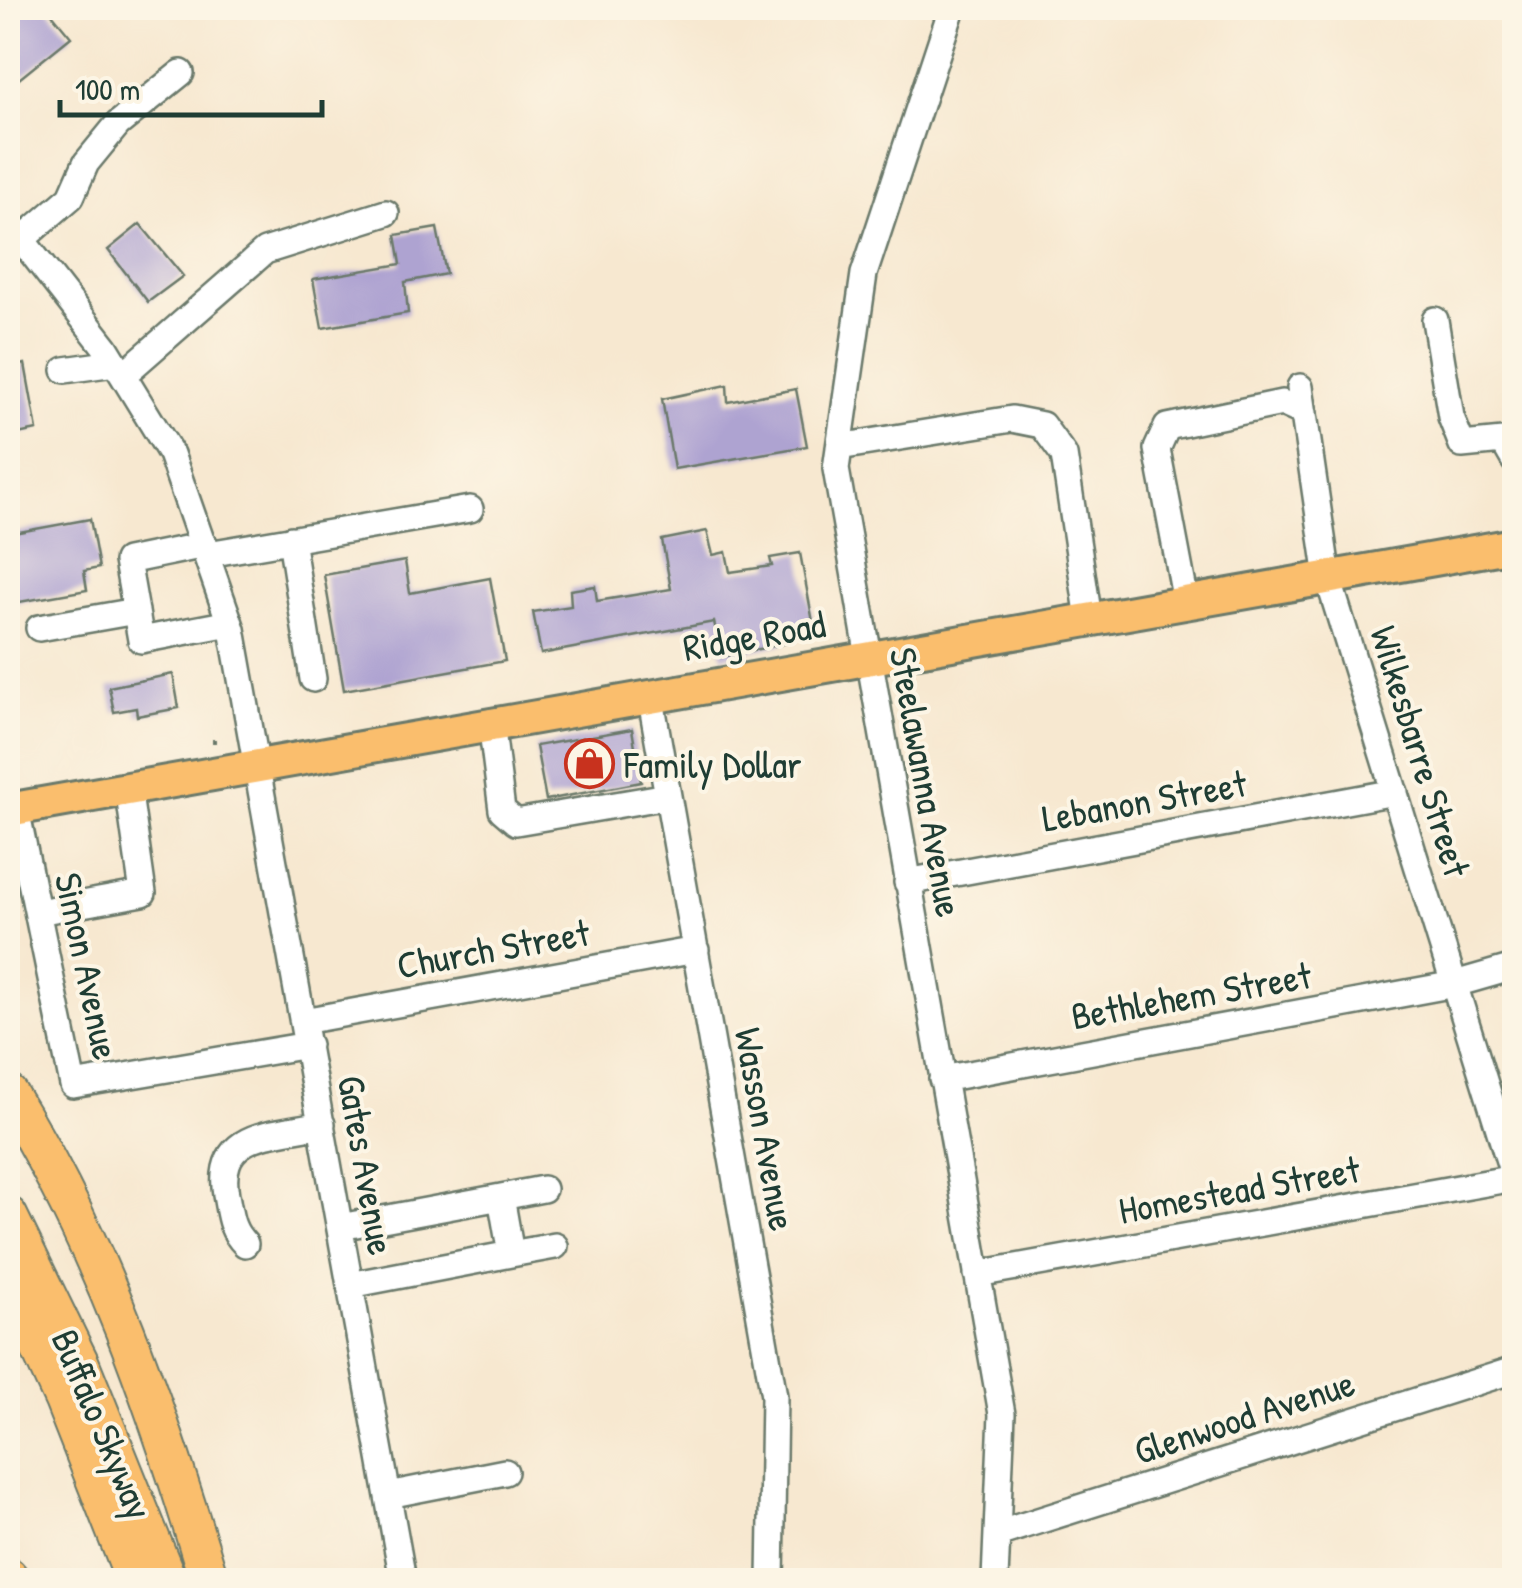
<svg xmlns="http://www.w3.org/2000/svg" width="1522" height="1588" font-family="'Patrick Hand',sans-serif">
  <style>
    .building { fill: #aea3d1 }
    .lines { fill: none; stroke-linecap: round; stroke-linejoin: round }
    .minor-casing { stroke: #6b796b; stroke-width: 30 }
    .major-casing { stroke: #6b796b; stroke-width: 38 }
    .highway-casing { stroke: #6b796b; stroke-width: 42 }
    .path { stroke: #6b796b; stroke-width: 4; stroke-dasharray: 8 8; stroke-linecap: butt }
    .minor { stroke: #fff; stroke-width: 25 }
    .major { stroke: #fabe6d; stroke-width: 32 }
    .highway { stroke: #fabe6d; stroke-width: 38 }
    .labels { text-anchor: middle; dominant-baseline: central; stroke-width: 8; stroke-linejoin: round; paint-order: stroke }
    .street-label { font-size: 38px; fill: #1f3d34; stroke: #fcf5e5 }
    .poi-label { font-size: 38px; fill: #1f3d34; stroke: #fcf5e5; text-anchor: start }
  </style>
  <rect width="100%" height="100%" fill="#fcf5e5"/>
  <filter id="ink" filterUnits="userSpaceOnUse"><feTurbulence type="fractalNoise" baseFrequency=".01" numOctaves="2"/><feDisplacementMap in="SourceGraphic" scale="20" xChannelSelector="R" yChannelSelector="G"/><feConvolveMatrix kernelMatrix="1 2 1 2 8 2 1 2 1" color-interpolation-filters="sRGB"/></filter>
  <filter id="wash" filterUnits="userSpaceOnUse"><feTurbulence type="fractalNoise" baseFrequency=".0048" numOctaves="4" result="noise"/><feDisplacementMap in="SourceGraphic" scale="40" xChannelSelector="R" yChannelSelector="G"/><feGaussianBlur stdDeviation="2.25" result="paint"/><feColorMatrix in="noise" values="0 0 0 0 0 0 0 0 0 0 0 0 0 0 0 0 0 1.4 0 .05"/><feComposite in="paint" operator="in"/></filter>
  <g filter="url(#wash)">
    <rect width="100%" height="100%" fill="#f7e8d0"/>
    <g id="blocks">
      <path class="building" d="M8 8H47L71 37 19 79 8 65Z
        M140 224 183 276 148 302 108 250Z
        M437 228 446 274 405 282 408 313 322 328 313 279 401 264 396 235Z
        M25 364 37 430 8 436V367Z
        M727 385 728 402 796 389 807 446 674 469 662 399Z
        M90 519 99 568 84 571 87 590 8 604V534Z
        M707 531 713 555 726 552 730 572 772 566 770 558 800 553 813 622 784 628 787 643 722 657 714 622 541 654 533 612 571 606 570 590 595 586 597 601 671 589 662 540Z
        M405 561 410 593 490 578 505 661 344 690 324 575Z
        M173 674 179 708 137 716 136 708 114 712 109 687Z
        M632 729 641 782 546 800 536 746Z"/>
    </g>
  </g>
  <g filter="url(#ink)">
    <use href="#blocks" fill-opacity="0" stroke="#6b796b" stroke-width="2.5"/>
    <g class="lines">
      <defs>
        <path id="minor" d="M952 8 864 274 836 469 1002 1414 995 1580
          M8 222 106 348 171 454 232 629 403 1580
          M21 240 71 197 86 163 118 124 181 73
          M1435 320 1451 417 1462 445 1503 441 1514 460
          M65 370 115 363
          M123 375 265 251 386 213
          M1300 387 1328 578 1514 1177
          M839 447 1012 419 1042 425 1064 455 1089 619
          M291 539 313 679
          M205 545 127 561 141 640 230 623
          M208 554 470 509
          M1186 602 1157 449 1167 427 1282 403 1304 413
          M39 628 136 611
          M650 694 774 1396 771 1580
          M491 722 502 810 516 822 668 796
          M16 809 73 1085 308 1045
          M907 882 1395 792
          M38 912 143 893 128 787
          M303 1021 696 950
          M942 1079 1455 984 1514 967
          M501 1197 543 1189
          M340 1227 501 1197 511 1254 350 1285
          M245 1244C230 1229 230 1215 226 1195 215 1130 274 1135 322 1124
          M511 1254 555 1246
          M977 1274 1514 1178
          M388 1495 505 1472
          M997 1534 1514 1370"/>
        <path id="major" d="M8 810 1514 545"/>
        <path id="highway" d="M8 1094C102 1246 158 1410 209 1580
          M8 1216 80 1364 167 1580
          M8 1278 64 1400 135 1580
          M8 1577 10 1580"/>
      </defs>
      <use href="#minor" class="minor-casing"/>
      <use href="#major" class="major-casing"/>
      <use href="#highway" class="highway-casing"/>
      <path class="path" d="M212 741H216"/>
      <use href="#minor" class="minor"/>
      <use href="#major" class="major"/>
      <use href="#highway" class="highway"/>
    </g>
  </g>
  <defs>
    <symbol id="shop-ring" viewBox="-11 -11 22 22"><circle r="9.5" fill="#fcf5e5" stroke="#c8321e" stroke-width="1.5"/><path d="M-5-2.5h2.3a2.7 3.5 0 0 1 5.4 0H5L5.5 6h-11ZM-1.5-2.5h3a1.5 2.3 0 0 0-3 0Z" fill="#c8321e"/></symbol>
  </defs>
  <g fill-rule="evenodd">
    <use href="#shop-ring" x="562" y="736" width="55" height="55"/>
  </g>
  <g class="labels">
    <g class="street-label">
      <text transform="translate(754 635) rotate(-10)">Ridge Road</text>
      <text transform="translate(1421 751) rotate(73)">Wilkesbarre Street</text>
      <text transform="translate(927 782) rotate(80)">Steelawanna Avenue</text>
      <text transform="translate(1144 800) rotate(-10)">Lebanon Street</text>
      <text transform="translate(493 948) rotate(-10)">Church Street</text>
      <text transform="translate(88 966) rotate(78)">Simon Avenue</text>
      <text transform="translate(1191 995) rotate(-10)">Bethlehem Street</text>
      <text transform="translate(766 1129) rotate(80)">Wasson Avenue</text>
      <text transform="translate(367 1165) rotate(80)">Gates Avenue</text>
      <text transform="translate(1239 1189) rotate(-10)">Homestead Street</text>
      <text transform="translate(1244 1416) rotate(-18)">Glenwood Avenue</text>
      <text transform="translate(103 1424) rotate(67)">Buffalo Skyway</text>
    </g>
    <g class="poi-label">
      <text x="624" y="764">Family Dollar</text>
    </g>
  </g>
  <rect width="1522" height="1588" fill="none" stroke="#fcf5e5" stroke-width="40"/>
  <path d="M60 100v15h262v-15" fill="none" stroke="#1f3d34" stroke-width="5"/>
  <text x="75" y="100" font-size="30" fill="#1f3d34" stroke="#fcf5e5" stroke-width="8" paint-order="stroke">100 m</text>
</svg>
